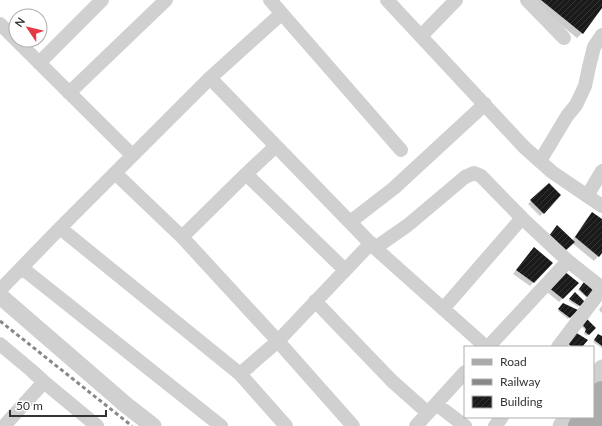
<svg xmlns="http://www.w3.org/2000/svg" width="602" height="426" font-family="Lato,sans-serif">
  <style>
    .shadow { fill: #0003 }
    .building { fill: url(#building-hatch) }
    .lines { fill: none; stroke-linecap: round; stroke-linejoin: round }
    .minor { stroke: #d0d0d0; stroke-width: 14 }
    .tertiary { stroke: #d0d0d0; stroke-width: 17 }
    .primary { stroke: #ababab; stroke-width: 22 }
    .rail { stroke: #888; stroke-width: 3; stroke-dasharray: 4 3; stroke-linecap: butt }
  </style>
  <defs>
    <pattern id="building-hatch" width="6" height="6" patternUnits="userSpaceOnUse"><rect width="6" height="6" fill="#1a1a1a"/><path d="M-1 1l2-2M0 6l6-6M5 7l2-2" fill="none" stroke="#333"/></pattern>
  </defs>
  <rect width="100%" height="100%" fill="#fff"/>
  <path class="shadow" d="M530 0H602V6L582 33 577 38Z
    M549 184 560 195 540 216 528 204Z
    M592 213 602 220V252L594 261 572 243V241L587 218Z
    M531 251 552 263 530 286 513 274Z
    M564 272 578 283 559 302 546 291Z
    M583 284 592 293 586 297 578 290Z
    M573 295 583 302 578 307 569 301Z
    M563 304 576 310 568 319 558 311Z
    M602 305V313L599 310Z
    M580 325 595 328 587 336 584 334 585 330Z
    M597 337H602V348L593 342Z"/>
  <path class="building" d="M541 0H602V8L583 34Z
    M549 183 561 195 544 214 530 200Z
    M592 212 602 219V253L599 257 575 237Z
    M557 225 575 242 564 252 549 236Z
    M534 247 553 263 534 283 516 270Z
    M564 271 579 283 563 299 548 287Z
    M584 282 595 292 587 297 579 289Z
    M575 292 585 302 580 306 569 299Z
    M563 303 578 310 570 318 558 309Z
    M587 319 596 328 589 335 585 332 586 329 581 323Z
    M575 332 588 340 582 347H572L566 342Z
    M598 334 602 336V346L594 340Z"/>
  <g class="lines">
    <path class="minor" d="M270 0 401 150
      M387 0 524 147 552 172 602 206
      M527 0 564 38
      M0 24 132 155
      M421 36 456 0
      M39 63 102 0
      M210 78 375 248 486 347
      M69 93 166 0
      M540 161 567 116 576 105 585 86 589 67 594 47 602 35
      M115 173 182 237 276 339 353 426
      M246 174 345 270
      M587 196 602 171
      M350 222 394 188 485 104
      M60 228 240 374 286 426
      M182 237 246 174 276 146
      M375 248 408 225 465 177 474 173 481 176 522 218 568 261 602 288
      M22 268 221 426
      M0 290 60 228 210 78 281 14
      M315 301 392 381 428 413
      M443 309 522 218
      M0 344 31 370 44 382 97 426
      M488 347 568 261
      M558 347 602 289
      M240 374 278 341 371 243
      M436 404 465 426
      M4 426 44 382
      M416 426 465 372
      M495 426 502 417"/>
    <path class="tertiary" d="M0 296 126 405 153 426
      M593 381 602 368
      M561 426 567 417"/>
    <path class="primary" d="M593 405 602 392
      M579 426 585 417
      M597 426 602 418"/>
    <path class="rail" d="M0 321 132 426"/>
  </g>
  <rect x="464" y="346" width="130" height="72" fill="#ffffff" stroke="#adadad"/>
  <rect x="472" y="359" width="20" height="6" fill="#ababab" stroke="#adadad"/>
  <text x="500" y="366" font-size="12" fill="#333333">Road</text>
  <rect x="472" y="379" width="20" height="6" fill="#888888" stroke="#adadad"/>
  <text x="500" y="386" font-size="12" fill="#333333">Railway</text>
  <rect x="472" y="396" width="20" height="12" fill="url(#building-hatch)" stroke="#adadad"/>
  <text x="500" y="406" font-size="12" fill="#333333">Building</text>
  <g transform="translate(28 28) rotate(305)"><circle r="19" fill="#ffffff" stroke="#adadad"/>
  <path d="M0-3L7 15L0 10L-7 15Z" fill="#e63946"/>
  <text y="-6" font-size="11" font-weight="bold" text-anchor="middle" fill="#333333">N</text>
  </g>
  <path d="M10 410v6h96v-6" fill="none" stroke="#333333" stroke-width="2"/>
  <text x="16" y="410" font-size="12" fill="#333333" stroke="#ffffff" stroke-width="3" paint-order="stroke">50 m</text>
</svg>
